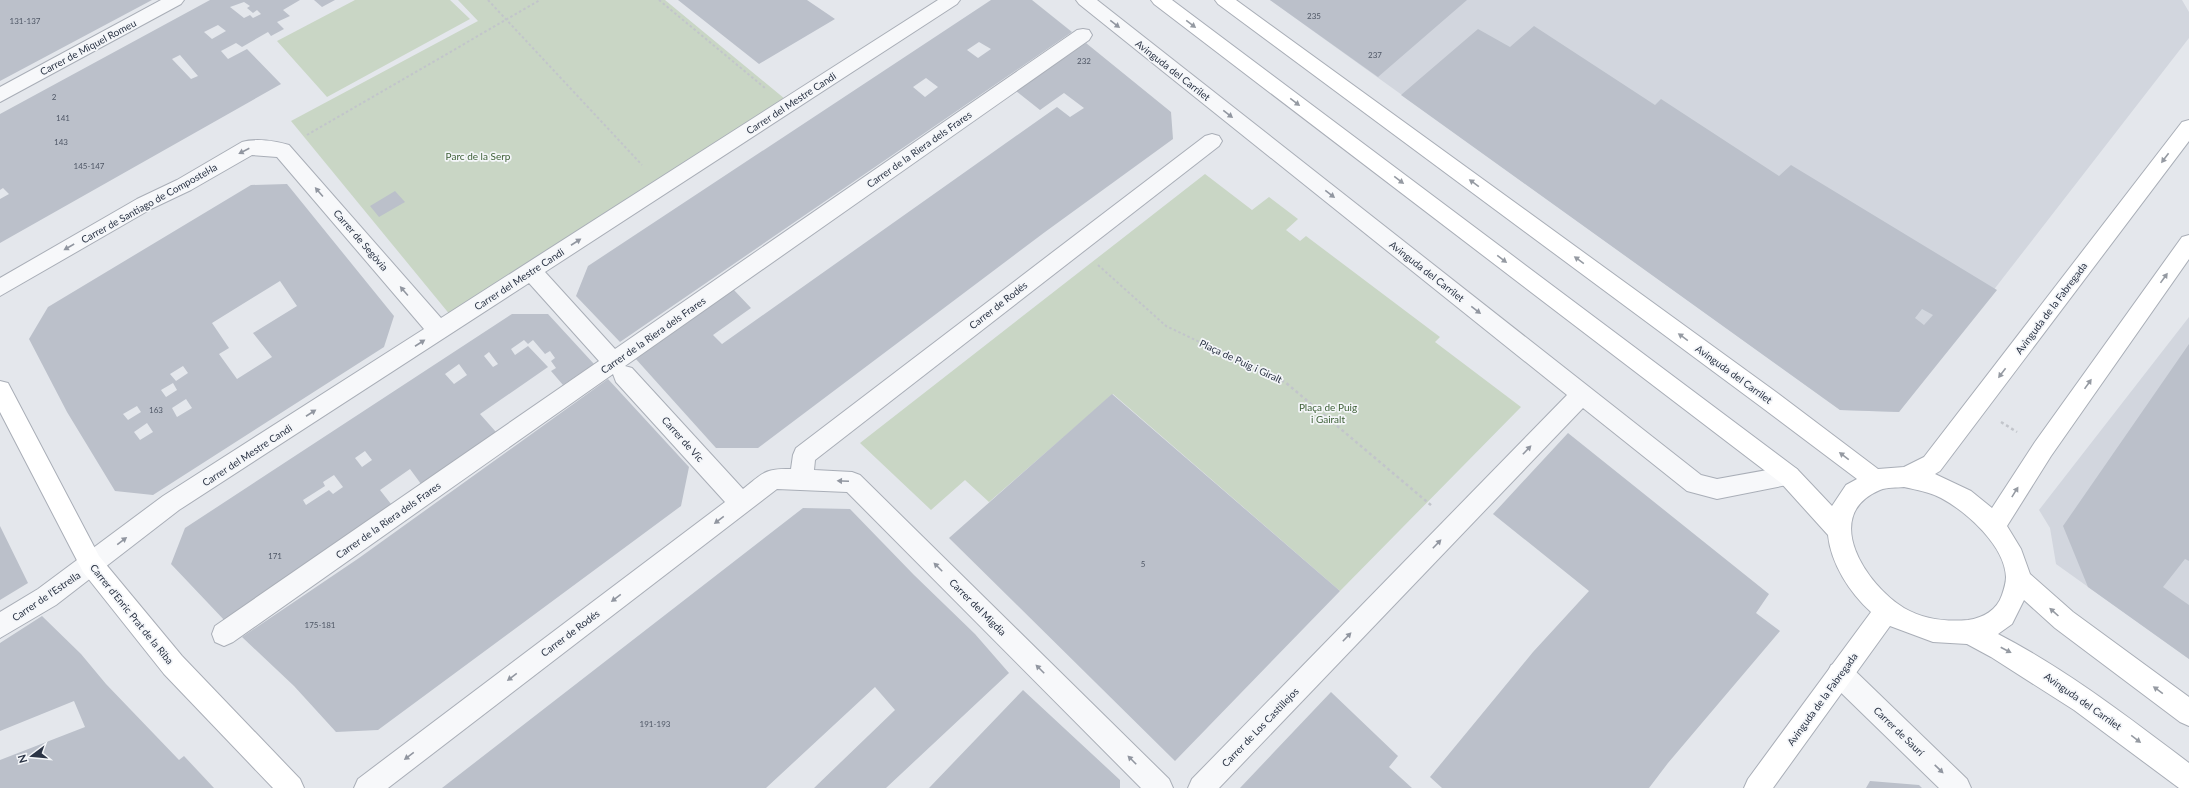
<svg xmlns="http://www.w3.org/2000/svg" width="2189" height="788" font-family="Lato,sans-serif">
  <style>
    .built { fill: #d2d6de }
    .green { fill: #c9d6c5 }
    .building { fill: #bbc0ca; fill-rule: evenodd }
    .lines { fill: none; stroke-linecap: round; stroke-linejoin: round }
    .street-casing { stroke: #a9aeb7; stroke-width: 2 }
    .secondary-casing { stroke: #a9aeb7; stroke-width: 2 }
    .path-far1 { stroke: #c2c5cb; stroke-width: 2; stroke-dasharray: 2.5 2.5; stroke-linecap: butt }
    .path { stroke: #c2c5cb; stroke-width: 2.5; stroke-dasharray: 3 3; stroke-linecap: butt }
    .street { fill: #f7f8fa; fill-rule: evenodd }
    .secondary { fill: #fff; fill-rule: evenodd }
    .oneway { fill: #9196a0 }
    .oneway2 { fill: #959aa2 }
    .labels { text-anchor: middle; dominant-baseline: central; stroke-width: 3.5; stroke-linejoin: round; paint-order: stroke }
    .number-label { font-size: 8px; fill: #4f5766 }
    .street-label { font-size: 10px; fill: #2b3445; stroke: #f4f6f9 }
    .park-label { font-size: 10px; fill: #3f6138; stroke: #f4f6f9 }
  </style>
  <rect width="100%" height="100%" fill="#e4e7ec"/>
  <path class="built" d="M1270 0H2182L2189 12V38L1899 412 1840 410Z
    M2189 317V659L2056 564 2050 528 2039 510Z"/>
  <path class="green" d="M355 0H450L470 19 327 97 277 41Z
    M458 0H665L785 99 451 316 291 121 478 21Z
    M1205 174 1252 210 1269 197 1298 219 1286 230 1300 241 1306 236 1440 337 1435 342 1521 407 1340 591 1113 394 989 502 965 480 931 510 860 443Z"/>
  <path class="building" d="M0 0H152L0 81Z
    M210 0H300L283 10 290 16 277 22 284 29 271 36 268 32 242 47 236 43 221 51 228 59 247 49 281 84 0 243V199L9 194 3 188 0 190V114ZM244 2 250 6 247 8 253 13 257 10 261 14 253 18 250 15 244 18 230 7ZM218 25 226 31 212 39 204 32ZM180 55 198 76 191 79 172 59Z
    M314 0H335L322 7Z
    M678 0H807L835 19 759 64Z
    M991 0H1032L1072 32 620 342 576 296 588 266ZM979 42 991 49 978 58 967 50ZM926 78 938 87 925 97 913 87Z
    M1270 0H1467L1378 77Z
    M1534 26 1655 105 1661 99 1779 176 1791 165 1997 290 1899 412 1840 410 1401 95 1478 29 1510 47ZM1922 309 1933 315 1924 325 1915 318Z
    M1086 43 1171 112 1173 139 1045 232 758 448H716L635 358 733 289 751 308 713 335 722 344 1057 107 1070 117 1084 108 1064 93 1040 110 1016 91Z
    M287 184 394 316 384 347 153 495 115 491 67 412 29 339 48 307 251 185ZM280 281 297 306 253 333 272 357 237 379 219 354 229 348 212 323ZM183 366 188 373 176 381 170 374ZM173 383 177 390 166 397 161 390ZM186 399 192 408 177 417 172 408ZM137 406 141 412 128 420 123 414ZM147 423 153 432 140 440 134 432Z
    M395 191 405 202 379 217 370 206Z
    M512 314H548L594 364 563 385 551 371 556 368 551 361 555 358 550 351 545 354 533 340 528 344 524 340 511 349 515 355 528 346 548 367 480 414 496 432 421 484 410 469 380 490 391 504 226 622 171 564 185 528ZM489 352 498 364 493 367 484 356ZM459 364 467 375 454 384 445 374ZM365 451 372 460 362 467 355 458ZM334 475 343 487 333 494 329 490 306 505 303 500 325 486 323 482Z
    M2189 344V561L2185 559 2163 587 2189 605V659L2088 587 2063 526Z
    M608 379 689 467 681 506 378 730 336 732 294 686 242 637 359 558Z
    M1112 394 1340 591 1175 761 949 538Z
    M1568 433 1769 594 1756 613 1780 631 1668 763 1649 788H1442L1430 777 1533 652 1589 591 1493 514Z
    M803 508 850 509 914 575 975 634 1009 673 886 788H814L895 710 875 687 766 788H442Z
    M0 526 28 583 0 600Z
    M42 616 81 654 106 684 179 760 184 756 214 788H0V760L85 727 74 701 0 731V643Z
    M1023 690 1120 780V788H929Z
    M1331 692 1398 756 1389 767 1412 788H1240Z
    M1870 781 1919 785 1922 788H1866Z"/>
  <g class="lines">
    <defs>
      <path id="street" d="M161 0H184L181 4 0 102V87Z
        M938 0H960L957 4 545 272 615 349 1077 30 1083 29 1089 30 1092 35 1089 40 625 366 632 368 743 489C763 473 765 468 791 469L793 455 796 448 1205 136 1212 134 1219 136 1222 141 1219 146 815 460 814 470 852 472 860 475 1169 779 1173 788H1141L847 492 777 489 388 788H354L358 779 725 502 616 382 613 374 233 642 224 646 215 642 212 634 215 626 599 361 529 283 179 510 56 605 0 638V612L38 589 163 496 424 329 277 157 252 155 191 190 151 209 0 296V278L137 199 177 180 242 142C256 138 276 141 289 145L441 318Z
        M1076 0H1097L1701 475 1717 479 1789 466 1797 469 1800 476 1797 483 1717 499 1687 491 1583 408 1219 788H1188L1192 779 1567 395 1079 4Z
        M1840 662 1849 665 1967 779 1971 788H1939L1831 683 1827 674 1831 665Z"/>
      <path id="secondary" d="M1151 0H1172L1797 469 1832 506 1846 485 1857 479 1760 406 1218 4 1215 0H1236L1776 392 1878 469 1904 467 1924 457 2182 122 2189 120V141L1940 471 1935 474 1971 491 1992 508 2035 442 2182 237 2189 235V259L2051 456 2007 526 2021 549 2030 574 2073 612 2189 697V726L2180 722 2055 628 2024 600 2012 624 1998 634C2066 669 2128 717 2189 763V788H2179L2074 710 1991 657 1967 644 1933 642 1890 626 1773 788H1744L1748 779 1871 612C1850 593 1831 564 1828 535L1781 483 1154 4ZM1904 487C1917 490 1930 492 1941 498 1967 512 2005 546 2006 577 2006 583 2004 589 2002 595 1997 610 1983 618 1968 620 1946 622 1923 619 1904 608 1866 585 1820 515 1880 490 1887 487 1897 488 1904 487Z
        M0 381 8 383 99 556 182 656 300 779 304 788H273L164 674 83 572 0 412Z"/>
    </defs>
    <use href="#street" class="street-casing"/>
    <use href="#secondary" class="secondary-casing"/>
    <path class="path-far1" d="M488 0 642 165
      M659 0 765 88
      M307 135 540 0
      M1098 265 1166 326 1229 356"/>
    <path class="path" d="M1227 355 1285 382 1432 506
      M2001 422 2017 432"/>
    <use href="#street" class="street"/>
    <use href="#secondary" class="secondary"/>
  </g>
  <defs><path id="oneway-solid" d="M-6-.8H1V-3.2L6.5 0L1 3.2V.8H-6Z"/></defs>
  <g class="oneway">
    <use href="#oneway-solid" transform="translate(1115 24) rotate(38)"/>
    <use href="#oneway-solid" transform="translate(1228 114) rotate(38)"/>
    <use href="#oneway-solid" transform="translate(244 151) rotate(153)"/>
    <use href="#oneway-solid" transform="translate(319 192) rotate(-131)"/>
    <use href="#oneway-solid" transform="translate(1330 194) rotate(38)"/>
    <use href="#oneway-solid" transform="translate(576 242) rotate(-33)"/>
    <use href="#oneway-solid" transform="translate(69 247) rotate(150)"/>
    <use href="#oneway-solid" transform="translate(404 291) rotate(-131)"/>
    <use href="#oneway-solid" transform="translate(1476 310) rotate(38)"/>
    <use href="#oneway-solid" transform="translate(420 343) rotate(-33)"/>
    <use href="#oneway-solid" transform="translate(311 413) rotate(-33)"/>
    <use href="#oneway-solid" transform="translate(1527 450) rotate(-46)"/>
    <use href="#oneway-solid" transform="translate(843 481) rotate(-178)"/>
    <use href="#oneway-solid" transform="translate(719 520) rotate(143)"/>
    <use href="#oneway-solid" transform="translate(122 541) rotate(-37)"/>
    <use href="#oneway-solid" transform="translate(1437 544) rotate(-46)"/>
    <use href="#oneway-solid" transform="translate(938 567) rotate(-135)"/>
    <use href="#oneway-solid" transform="translate(616 598) rotate(143)"/>
    <use href="#oneway-solid" transform="translate(1347 637) rotate(-46)"/>
    <use href="#oneway-solid" transform="translate(1040 669) rotate(-135)"/>
    <use href="#oneway-solid" transform="translate(512 677) rotate(143)"/>
    <use href="#oneway-solid" transform="translate(409 756) rotate(143)"/>
    <use href="#oneway-solid" transform="translate(1132 760) rotate(-135)"/>
    <use href="#oneway-solid" transform="translate(1939 769) rotate(44)"/>
  </g>
  <g class="oneway2">
    <use href="#oneway-solid" transform="translate(1191 24) rotate(37)"/>
    <use href="#oneway-solid" transform="translate(1295 102) rotate(37)"/>
    <use href="#oneway-solid" transform="translate(2165 158) rotate(127)"/>
    <use href="#oneway-solid" transform="translate(1399 180) rotate(37)"/>
    <use href="#oneway-solid" transform="translate(1474 183) rotate(-144)"/>
    <use href="#oneway-solid" transform="translate(1502 259) rotate(37)"/>
    <use href="#oneway-solid" transform="translate(1579 260) rotate(-144)"/>
    <use href="#oneway-solid" transform="translate(2164 278) rotate(-54)"/>
    <use href="#oneway-solid" transform="translate(1683 337) rotate(-144)"/>
    <use href="#oneway-solid" transform="translate(2002 373) rotate(127)"/>
    <use href="#oneway-solid" transform="translate(2088 384) rotate(-55)"/>
    <use href="#oneway-solid" transform="translate(1844 456) rotate(-143)"/>
    <use href="#oneway-solid" transform="translate(2015 492) rotate(-58)"/>
    <use href="#oneway-solid" transform="translate(2054 612) rotate(-138)"/>
    <use href="#oneway-solid" transform="translate(2006 650) rotate(28)"/>
    <use href="#oneway-solid" transform="translate(2158 690) rotate(-144)"/>
    <use href="#oneway-solid" transform="translate(2136 739) rotate(37)"/>
  </g>
  <g class="labels">
    <g class="number-label">
      <text x="1314" y="16">235</text>
      <text x="25" y="21">131-137</text>
      <text x="1375" y="55">237</text>
      <text x="1084" y="61">232</text>
      <text x="54" y="97">2</text>
      <text x="63" y="118">141</text>
      <text x="61" y="142">143</text>
      <text x="89" y="166">145-147</text>
      <text x="156" y="410">163</text>
      <text x="275" y="556">171</text>
      <text x="1143" y="564">5</text>
      <text x="320" y="625">175-181</text>
      <text x="655" y="724">191-193</text>
    </g>
    <g class="street-label">
      <text transform="translate(88 47) rotate(-28)">Carrer de Miquel Romeu</text>
      <text transform="translate(1173 70) rotate(38)">Avinguda del Carrilet</text>
      <text transform="translate(791 103) rotate(-33)">Carrer del Mestre Candi</text>
      <text transform="translate(919 149) rotate(-35)">Carrer de la Riera dels Frares</text>
      <text transform="translate(149 203) rotate(-29)">Carrer de Santiago de Compostel·la</text>
      <text transform="translate(361 240) rotate(49)">Carrer de Segòvia</text>
      <text transform="translate(1427 271) rotate(38)">Avinguda del Carrilet</text>
      <text transform="translate(519 279) rotate(-33)">Carrer del Mestre Candi</text>
      <text transform="translate(998 305) rotate(-38)">Carrer de Rodés</text>
      <text transform="translate(2051 308) rotate(-53)">Avinguda de la Fabregada</text>
      <text transform="translate(653 335) rotate(-35)">Carrer de la Riera dels Frares</text>
      <text transform="translate(1241 361) rotate(25)">Plaça de Puig i Giralt</text>
      <text transform="translate(1734 374) rotate(36)">Avinguda del Carrilet</text>
      <text transform="translate(683 439) rotate(48)">Carrer de Vic</text>
      <text transform="translate(247 455) rotate(-33)">Carrer del Mestre Candi</text>
      <text transform="translate(388 520) rotate(-35)">Carrer de la Riera dels Frares</text>
      <text transform="translate(46 596) rotate(-34)">Carrer de l'Estrella</text>
      <text transform="translate(978 607) rotate(45)">Carrer del Migdia</text>
      <text transform="translate(132 614) rotate(51)">Carrer d'Enric Prat de la Riba</text>
      <text transform="translate(570 633) rotate(-37)">Carrer de Rodés</text>
      <text transform="translate(1822 699) rotate(-54)">Avinguda de la Fabregada</text>
      <text transform="translate(2083 701) rotate(35)">Avinguda del Carrilet</text>
      <text transform="translate(1260 727) rotate(-46)">Carrer de Los Castillejos</text>
      <text transform="translate(1899 731) rotate(44)">Carrer de Saurí</text>
    </g>
    <g class="park-label">
      <text x="478" y="156">Parc de la Serp</text>
      <text x="1328" y="407">Plaça de Puig<tspan x="1328" dy="12">i Gairalt</tspan></text>
    </g>
  </g>
  <g transform="translate(32 756) rotate(254)" stroke="#f4f6f9" stroke-width="3" paint-order="stroke">
  <path d="M0-3L7 15L0 10L-7 15Z" fill="#2b3445"/>
  <text y="-6" font-size="11" font-weight="bold" text-anchor="middle" fill="#2b3445">N</text>
  </g>
</svg>
